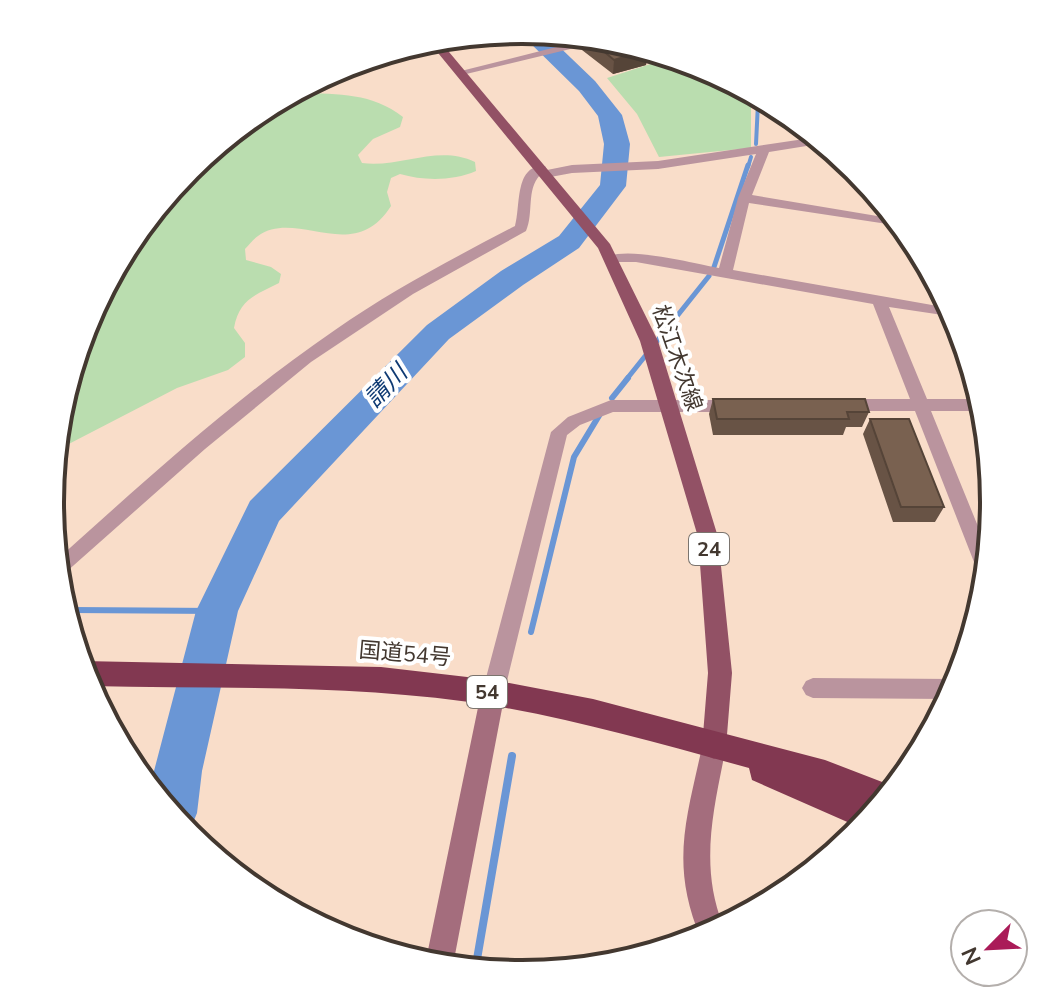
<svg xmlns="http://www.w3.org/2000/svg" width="1045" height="1004" font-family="'Nunito Sans','Noto Sans JP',sans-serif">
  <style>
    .green { fill: #baddaf }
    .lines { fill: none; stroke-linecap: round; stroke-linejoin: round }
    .stream-far3 { stroke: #6a96d5; stroke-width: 4 }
    .stream-far2 { stroke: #6a96d5; stroke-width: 5 }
    .stream-far1 { stroke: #6a96d5; stroke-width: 6 }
    .stream { stroke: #6a96d5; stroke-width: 8 }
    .river { fill: #6a96d5; fill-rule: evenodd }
    .street { fill: #ba949e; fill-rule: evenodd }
    .secondary { fill: #a46d7d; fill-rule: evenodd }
    .primary { fill: #925165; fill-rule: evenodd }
    .highway { fill: #823851; fill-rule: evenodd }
    .wall { fill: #685345 }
    .shaded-wall { fill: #554438 }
    .building { fill: #796150; stroke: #554438; stroke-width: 2 }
    .labels { text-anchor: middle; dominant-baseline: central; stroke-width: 8; stroke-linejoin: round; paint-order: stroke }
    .shield { fill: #fff; stroke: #7b746e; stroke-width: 2 }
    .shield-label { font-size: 20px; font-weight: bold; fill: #433830 }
    .street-label { font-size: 22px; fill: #433830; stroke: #fff }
    .water-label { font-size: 24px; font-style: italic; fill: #0f3a73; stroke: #fff }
    .rim { fill: none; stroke: #433830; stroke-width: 4 }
  </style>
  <rect width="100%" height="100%" fill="#f9ddc9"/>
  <path class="green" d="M666 59 704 66 751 98V148L659 157 637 114 607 78Z
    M301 93C339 94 372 93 403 117L400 127 373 139 358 155 362 163C401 168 438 144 475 162L476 171C453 181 424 181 400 174L391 178 387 192 391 206C353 266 297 208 258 236 253 239 249 245 245 249L246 260 271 267 281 274 279 283C255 295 239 300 234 328L245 343V357L228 370 177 388 61 448 87 321 189 168Z"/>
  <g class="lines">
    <path class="stream-far3" d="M756 144 758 103
      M748 167 751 157"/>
    <path class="stream-far2" d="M714 267 748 165
      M626 380 709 276"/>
    <path class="stream-far1" d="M612 398 628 378
      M72 610 217 611
      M531 632 574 457 600 414"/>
    <path class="stream" d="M476 965 512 756"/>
    <path class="river" d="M523 30 547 35 595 81 622 115 630 144 626 186 579 248 523 285 449 339 279 521 238 611 202 771 197 813 190 830 186 832 153 782 154 771 196 611 250 501 427 325 501 271 559 236 600 185 604 144 598 116 579 91 524 37Z"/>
    <path class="street" d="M580 41 591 44 462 75 457 72Z
      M811 138 819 144 769 152 752 195 889 218 894 225 749 203 733 270 949 308 956 317 889 307 927 399H974L975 411H931L986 546 981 569 974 562 915 411H842L834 405 842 399H910L873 304 636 262H613L606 258C624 245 696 264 719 268L738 198 756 154 658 169 572 173 545 178 540 175C526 190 534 213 526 231L413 294 311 362 205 449 65 573 61 556C149 477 237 397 335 330 392 290 454 258 515 226 521 206 514 164 545 166L547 170 572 165 658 161Z
      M611 400H737L745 406 737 412H613L580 425 567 435 504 693 500 700 493 703 486 700 482 693 551 432 568 417Z
      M813 678 954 679 959 681 948 699 813 698 806 695 802 688 806 681Z"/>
    <path class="secondary" d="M493 682 501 685 505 693 454 960 427 955 481 693 485 685Z
      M714 735 723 739 726 747C714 808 699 865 723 925L701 939C670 865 686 821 702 747L705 739Z"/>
    <path class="primary" d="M444 46 610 244 658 341 718 537 732 673 726 747 723 755 714 759 705 755 702 747 708 673 698 537 640 341 598 248 434 48Z"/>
    <path class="highway" d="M82 661 381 667 493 680 593 699 825 760 890 785 861 828 752 780 749 768C665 745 581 721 495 706 362 684 223 689 89 686Z"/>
  </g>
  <path class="wall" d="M583 42 658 57 649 60 647 58 646 65 613 74 582 50Z
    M713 399 869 412 862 427H846L843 435H713L709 414Z
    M870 419 944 507 935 522H893L863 434Z"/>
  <path class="shaded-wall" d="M637 53 647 55 646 65 613 74 614 60Z"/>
  <path class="building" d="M595 44 637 53 614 60Z
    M713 399H865L869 412H847L849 419H717Z
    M870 419H909L944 507H901Z"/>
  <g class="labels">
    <g class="shield">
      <rect x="689" y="533" width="40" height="32" rx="6"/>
      <rect x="467" y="676" width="40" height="32" rx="6"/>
    </g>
    <g class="shield-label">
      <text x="709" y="549">24</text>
      <text x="487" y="692">54</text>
    </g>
    <g class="street-label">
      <text transform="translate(677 358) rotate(71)">松江木次線</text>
      <text transform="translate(405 654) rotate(5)">国道54号</text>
    </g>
    <g class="water-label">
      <text transform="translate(386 386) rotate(-46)">請川</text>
    </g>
  </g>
  <path d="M0 0H1045V1004H0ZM64 502a458 458 0 1 1 916 0a458 458 0 1 1-916 0Z" fill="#fff" fill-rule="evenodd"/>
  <path class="rim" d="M64 502a458 458 0 1 1 916 0a458 458 0 1 1-916 0Z"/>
  <g transform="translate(989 948) rotate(246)"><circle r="38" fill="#ffffff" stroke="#b4afac" stroke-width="2"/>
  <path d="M0-6L14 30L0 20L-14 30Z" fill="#aa1b58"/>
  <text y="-12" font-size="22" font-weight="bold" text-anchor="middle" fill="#433830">N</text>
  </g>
</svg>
